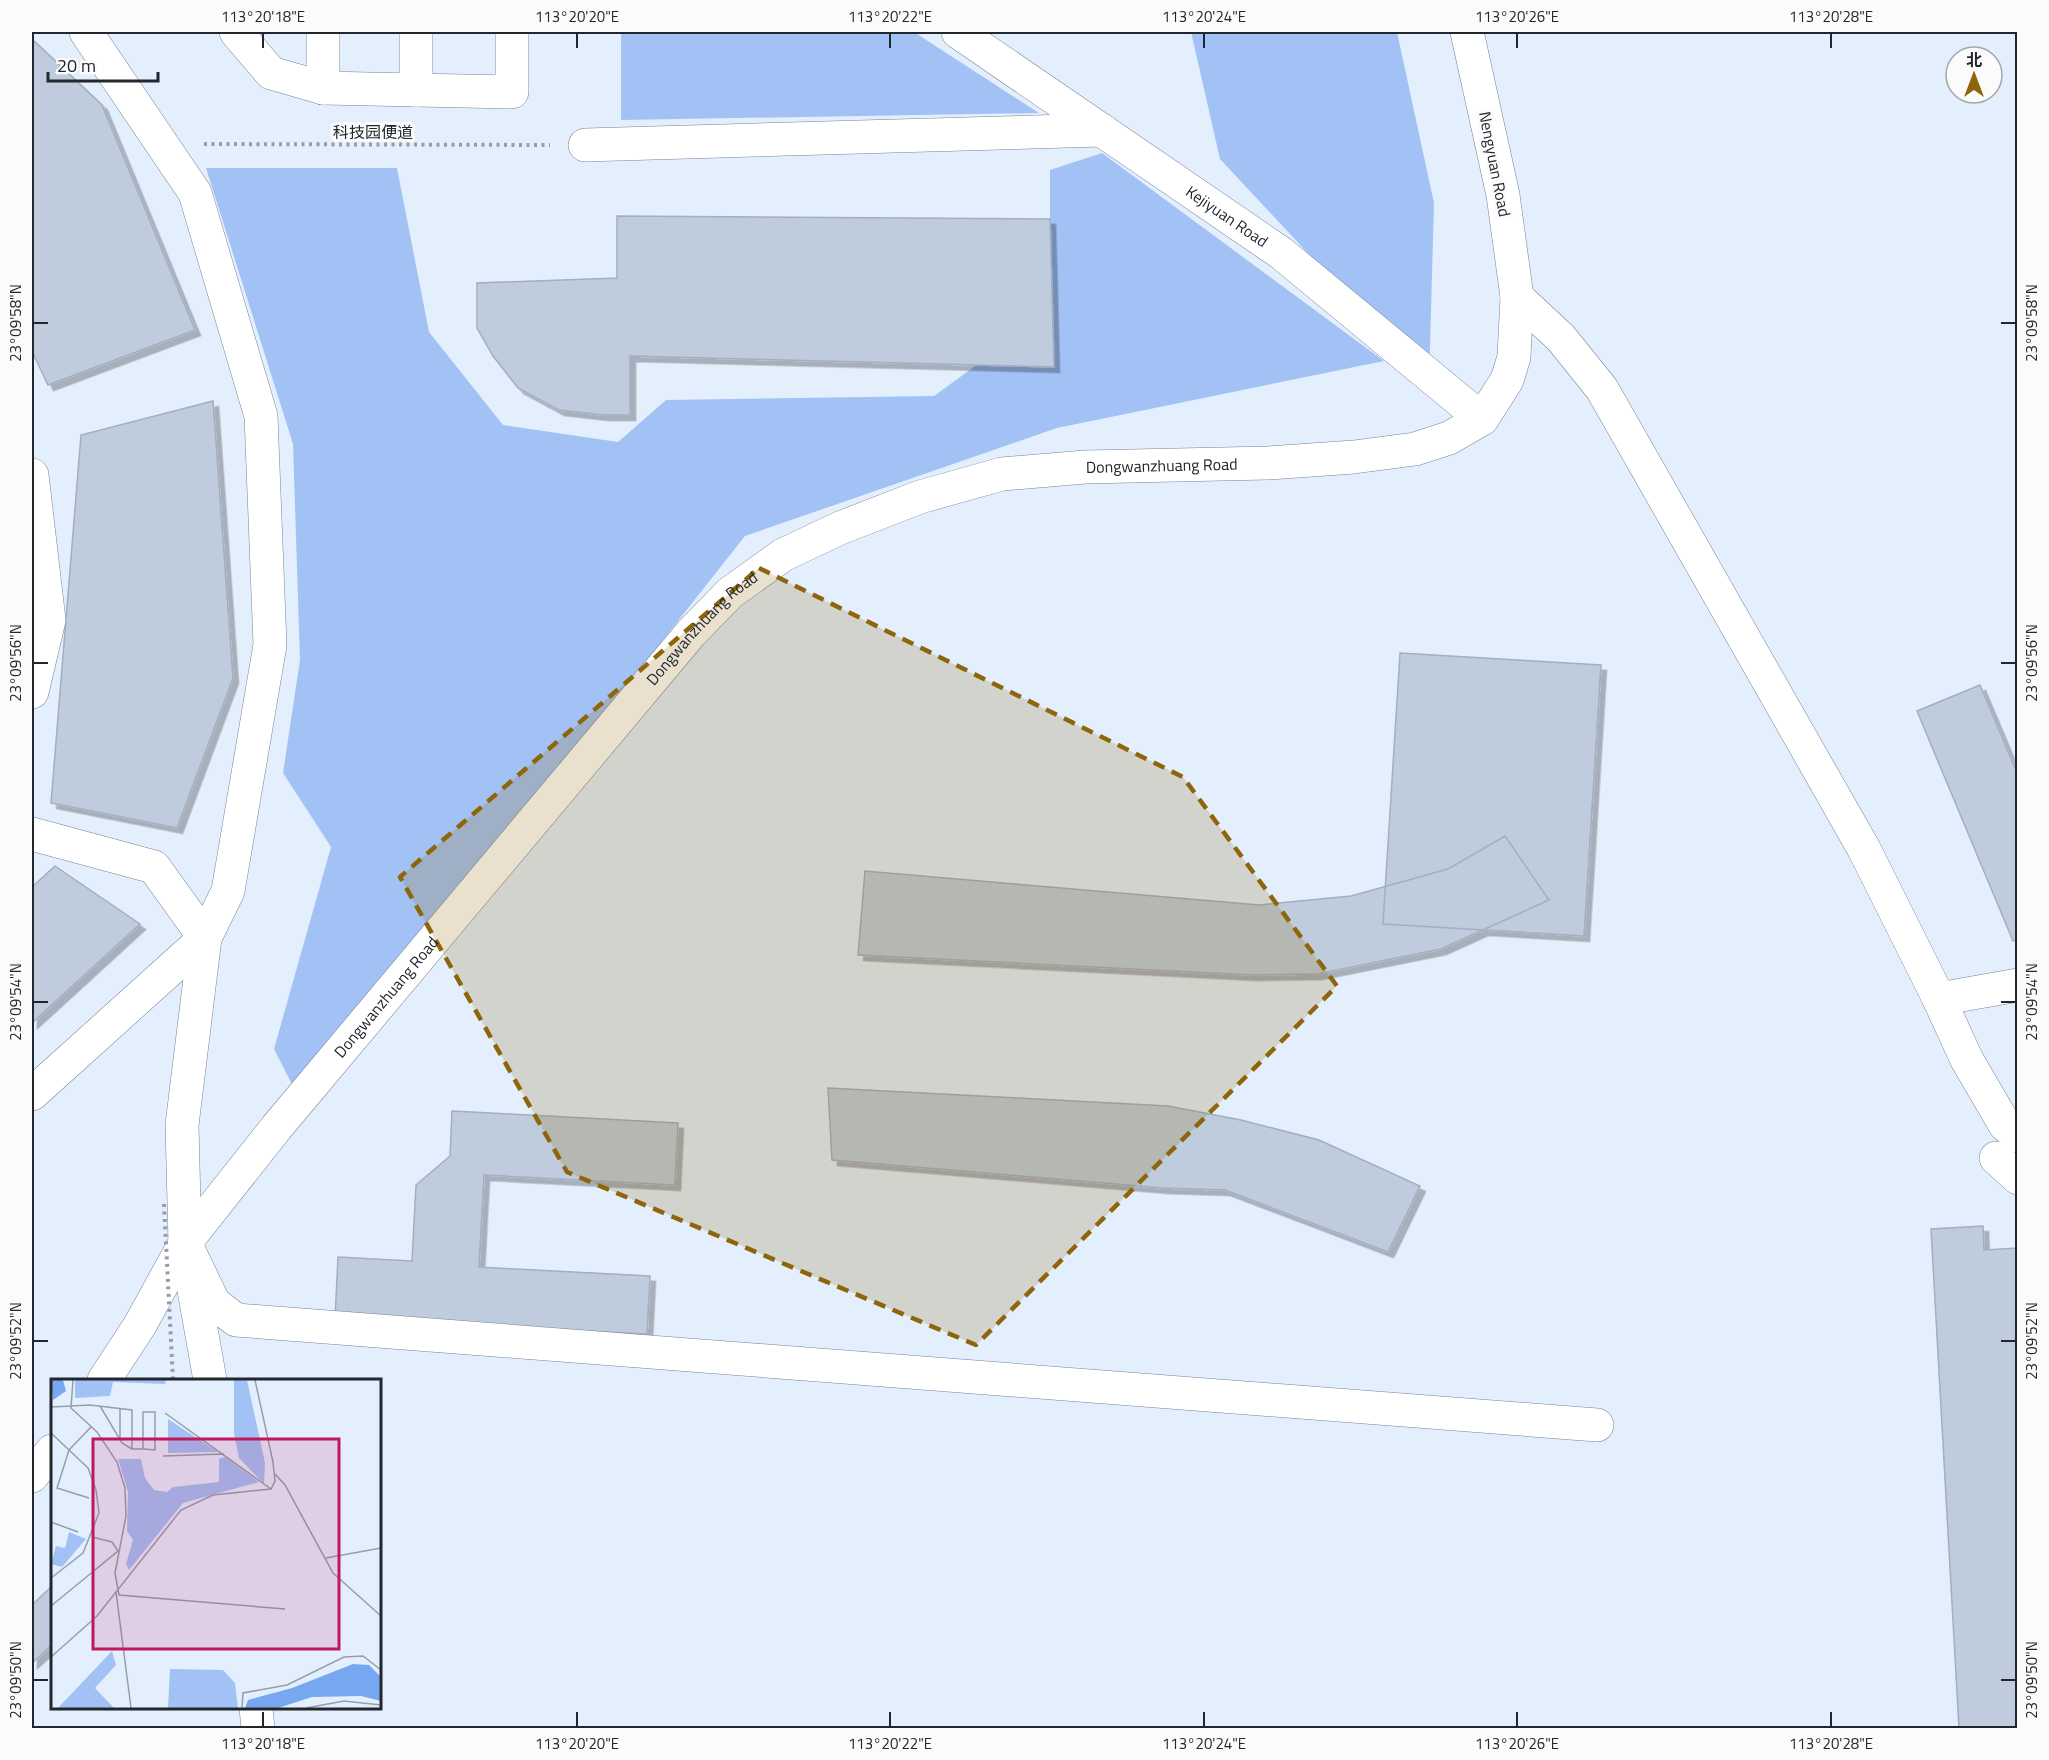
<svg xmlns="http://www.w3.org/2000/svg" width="2049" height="1760" font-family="'Titillium Web','Noto Sans SC',sans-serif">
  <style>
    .green { fill: #a2c2f5 }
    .building { fill: #bfccde; stroke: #a2aec1; stroke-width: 1.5; filter: url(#shadow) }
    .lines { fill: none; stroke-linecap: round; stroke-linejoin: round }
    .minor-casing { stroke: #788395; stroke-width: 34 }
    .tertiary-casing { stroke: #788395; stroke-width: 34 }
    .path { stroke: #949da9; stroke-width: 4; stroke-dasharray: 3 4.5; stroke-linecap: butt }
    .minor { stroke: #fff; stroke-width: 33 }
    .tertiary { stroke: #fff; stroke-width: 33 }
    .path-bridge { stroke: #949da9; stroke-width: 4; stroke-dasharray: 3 4.5; stroke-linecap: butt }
    .marked { fill: #8f650b; fill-opacity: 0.2; stroke: #8f650b; stroke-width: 4.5; stroke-dasharray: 12 8; stroke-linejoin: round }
    .ticks { fill: none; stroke: #22272e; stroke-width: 2 }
    .labels { text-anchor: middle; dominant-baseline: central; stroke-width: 6; stroke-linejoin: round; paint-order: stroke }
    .street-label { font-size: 16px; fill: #22272e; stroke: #fbfbfb }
    .inset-road { fill: none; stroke: #969fab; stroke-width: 1.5 }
    .view { fill: #c2185b; fill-opacity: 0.15; stroke: #c2185b; stroke-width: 3 }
    .inset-edge { fill: none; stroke: #22272e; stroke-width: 3 }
    .neatline { fill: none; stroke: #22272e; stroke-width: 2 }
    .ticks-label { font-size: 15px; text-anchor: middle; fill: #22272e }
  </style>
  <defs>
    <filter id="shadow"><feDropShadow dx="5.5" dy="5.5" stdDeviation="0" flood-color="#0004"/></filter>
  </defs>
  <rect width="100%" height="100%" fill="#e4effe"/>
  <path class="green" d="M621 32H914L1039 113 621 120Z
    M1191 32H1397L1434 203 1429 383 1220 159Z
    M1102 153 1384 361 1057 428 745 536 300 1100 274 1049 331 847 283 773 300 660 293 444 206 168H397L429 332 503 425 618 442 666 400 934 396 978 364 1050 219V170Z"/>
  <path class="building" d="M32 39 102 105 195 330 48 385 32 351Z
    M617 216 1050 219 1054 367 630 356V415H603L559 410 518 388 493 356 477 328V283L617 278Z
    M213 401 233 678 177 828 51 803 81 435Z
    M1400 653 1601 665 1584 936 1383 924Z
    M1980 685 2018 775V940L2013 941 1917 711Z
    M1505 836 1549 900 1441 949 1317 974 1252 975 858 955 865 871 1259 905 1351 896 1448 869Z
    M55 866 140 924 32 1023V887Z
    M828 1088 1168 1106 1241 1120 1319 1140 1420 1186 1388 1252 1225 1190 1163 1188 832 1160Z
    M452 1111 678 1123 675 1185 484 1175 479 1267 650 1276 647 1334 335 1319 338 1257 412 1261 416 1185 450 1156Z
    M1983 1226 1984 1250 2018 1248V1728H1959L1931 1229Z
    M52 1586V1645L32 1663V1605Z"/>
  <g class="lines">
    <defs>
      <g id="minor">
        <path d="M86 32 195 193 261 416 270 645 228 891 205 938 182 1125 185 1243 214 1303 236 1320 1597 1425"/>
        <path d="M236 32 271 73 323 88"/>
        <path d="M323 32V88L512 92V32"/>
        <path d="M416 32V90"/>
        <path id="s1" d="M958 32 1281 253 1482 419"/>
        <path d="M585 145 1102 130"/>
        <path d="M1517 297 1561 338 1602 389 1864 849 1939 999 1967 1060 2005 1125 2018 1136"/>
        <path d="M32 475 49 620 32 692"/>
        <path d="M32 834 154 867 205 938 32 1094"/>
        <path d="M1939 999 2018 985"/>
        <path d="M1996 1158 2018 1178"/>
        <path d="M192 1279 210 1380"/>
        <path d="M256 1708 258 1728"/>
      </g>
      <g id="tertiary">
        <path id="s2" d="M104 1380 140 1325 185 1243 276 1128 691 633 730 593 783 555 840 528 920 497 1002 474 1085 467 1268 463 1354 457 1415 449 1449 438 1482 419 1507 380 1514 357 1517 297 1503 195 1467 32"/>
        <path d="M32 1476 52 1451"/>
      </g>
    </defs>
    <use href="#minor" class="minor-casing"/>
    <use href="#tertiary" class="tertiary-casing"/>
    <path class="path" d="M204 144 550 145"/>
    <use href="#minor" class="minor"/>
    <use href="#tertiary" class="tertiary"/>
    <path class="path-bridge" d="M164 1204 173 1380"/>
  </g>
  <path class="marked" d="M759 568 1183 777 1337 986 976 1345 567 1172 400 877Z"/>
  <path class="ticks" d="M263 33V48M577 33V48M890 33V48M1204 33V48M1517 33V48M1831 33V48M33 323H48M2001 323H2016M33 663H48M2001 663H2016M33 1002H48M2001 1002H2016M33 1341H48M2001 1341H2016M33 1680H48M2001 1680H2016M263 1712V1727M577 1712V1727M890 1712V1727M1204 1712V1727M1517 1712V1727M1831 1712V1727"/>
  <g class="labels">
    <g class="street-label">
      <text x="373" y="132">科技园便道</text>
      <text transform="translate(1495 164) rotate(79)">Nengyuan Road</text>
      <text stroke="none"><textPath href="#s1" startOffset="326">Kejiyuan Road</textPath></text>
      <text stroke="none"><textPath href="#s2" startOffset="1467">Dongwanzhuang Road</textPath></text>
      <text stroke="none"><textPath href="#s2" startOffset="963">Dongwanzhuang Road</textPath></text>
      <text stroke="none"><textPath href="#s2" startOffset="477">Dongwanzhuang Road</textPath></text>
    </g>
  </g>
  <g transform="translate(51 1379)">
    <rect width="330" height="330" fill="#e4effe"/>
    <path d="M24 1H115L114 5 62 3 59 17 24 19ZM183 1H196L214 84 213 105 188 79 183 54ZM117 40 167 73 117 74ZM174 78 208 103 132 124 78 191 75 185 82 161 76 152 77 113 67 80H90L94 99 103 111 116 113 122 108 168 103V80ZM18 153 35 160 11 188 0 185 5 167 14 169ZM61 272 65 286 44 309 63 329H7ZM119 290 172 291 184 304 187 329H117Z" fill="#a2c2f5"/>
    <path d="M0 1H12L15 12 2 21ZM302 285 318 286 330 298V322L310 317 261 318 227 329H194L197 321 241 309Z" fill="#78a7f1"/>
    <path class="inset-road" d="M22 1 20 29 46 53 66 83 74 109 75 137 64 194 68 216 234 230M49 27 71 64 81 70M0 28 39 26 81 31V70H93L104 71V33H92V70M69 29V60M114 34 220 110M0 54 37 89 45 111 48 134 32 174 0 199M112 77 173 75M224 95 234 106 282 194 330 237M38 119 6 109 18 71 40 48M0 143 27 153M275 179 330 169M65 213 80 329M0 227 67 172 61 163 41 158M0 278 46 237 130 131 162 116 220 110 224 102 222 83 204 1M191 329 192 314 236 306 293 278 312 277 330 291M255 329 293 322 330 326"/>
    <path class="view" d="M42 60H288V270H42Z"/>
    <rect width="330" height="330" class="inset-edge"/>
  </g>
  <rect width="2049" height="1760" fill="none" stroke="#fbfbfb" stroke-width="66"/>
  <g transform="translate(1974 75)"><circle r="28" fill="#fbfbfb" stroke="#a4a6a9" stroke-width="1.5"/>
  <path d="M0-4.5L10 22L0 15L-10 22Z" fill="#8f650b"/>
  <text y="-9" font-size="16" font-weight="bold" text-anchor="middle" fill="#22272e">北</text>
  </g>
  <path d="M48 72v9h110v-9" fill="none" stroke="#22272e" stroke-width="3"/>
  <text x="57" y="72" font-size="18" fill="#22272e" stroke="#fbfbfb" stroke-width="4.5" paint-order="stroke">20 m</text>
  <rect x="33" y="33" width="1983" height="1694" class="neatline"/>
  <g class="ticks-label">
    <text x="263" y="22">113°20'18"E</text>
    <text x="577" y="22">113°20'20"E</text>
    <text x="890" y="22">113°20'22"E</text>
    <text x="1204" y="22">113°20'24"E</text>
    <text x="1517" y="22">113°20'26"E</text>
    <text x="1831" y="22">113°20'28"E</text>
    <text transform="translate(16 323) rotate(-90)" y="5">23°09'58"N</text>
    <text transform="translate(2032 323) rotate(-90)" y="5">23°09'58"N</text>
    <text transform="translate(16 663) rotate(-90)" y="5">23°09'56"N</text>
    <text transform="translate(2032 663) rotate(-90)" y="5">23°09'56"N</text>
    <text transform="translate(16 1002) rotate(-90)" y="5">23°09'54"N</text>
    <text transform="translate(2032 1002) rotate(-90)" y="5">23°09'54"N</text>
    <text transform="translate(16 1341) rotate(-90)" y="5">23°09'52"N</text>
    <text transform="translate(2032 1341) rotate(-90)" y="5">23°09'52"N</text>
    <text transform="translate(16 1680) rotate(-90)" y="5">23°09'50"N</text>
    <text transform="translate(2032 1680) rotate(-90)" y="5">23°09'50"N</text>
    <text x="263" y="1749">113°20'18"E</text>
    <text x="577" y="1749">113°20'20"E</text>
    <text x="890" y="1749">113°20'22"E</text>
    <text x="1204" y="1749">113°20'24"E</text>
    <text x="1517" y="1749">113°20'26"E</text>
    <text x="1831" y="1749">113°20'28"E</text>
  </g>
</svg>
